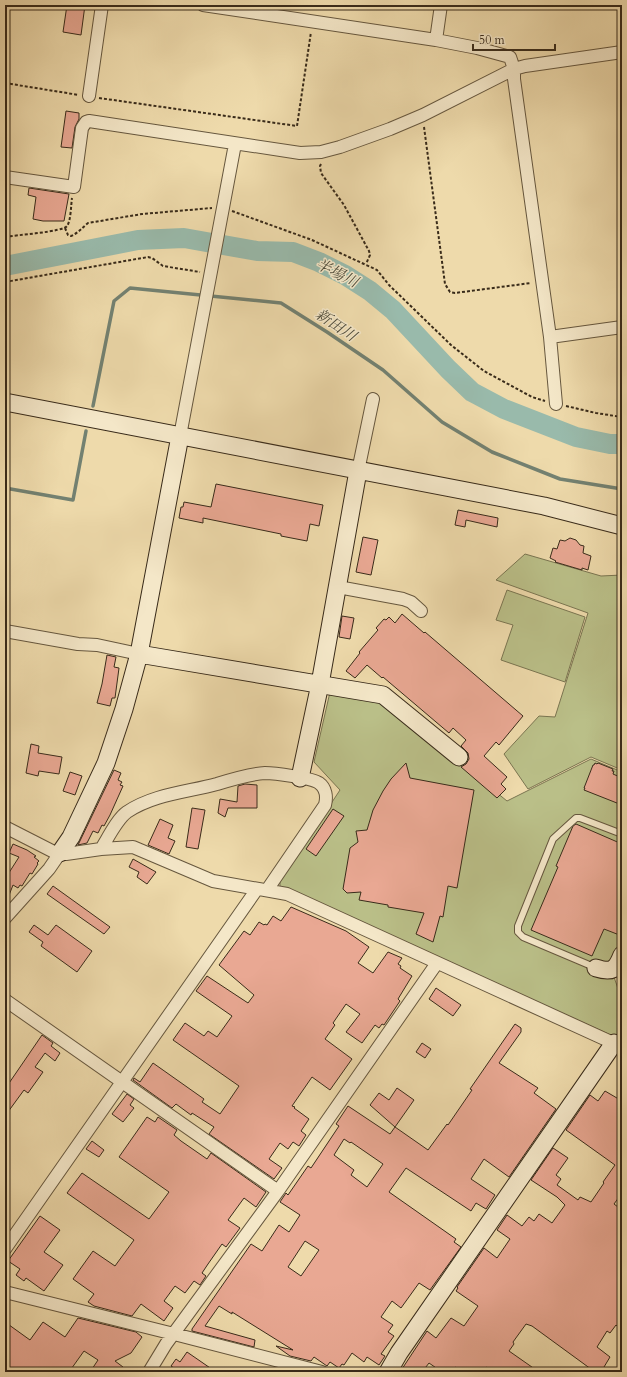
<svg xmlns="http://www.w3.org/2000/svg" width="627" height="1377" font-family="Cardo,'Noto Serif JP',serif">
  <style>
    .green { fill: #babf88; stroke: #7a7551 }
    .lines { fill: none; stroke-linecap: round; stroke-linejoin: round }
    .stream { stroke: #738171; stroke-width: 3.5 }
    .river { stroke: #99baab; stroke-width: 20 }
    .building { fill: #e9a893; stroke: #392b1a; fill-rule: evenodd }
    .lane-casing { stroke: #66573e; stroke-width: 8 }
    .street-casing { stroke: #66573e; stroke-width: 14 }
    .secondary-casing { stroke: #392b1a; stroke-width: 19 }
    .path { stroke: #392b1a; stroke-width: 2; stroke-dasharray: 3 2; stroke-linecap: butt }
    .lane { stroke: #f4e7c8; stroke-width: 6 }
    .street { stroke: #f4e7c8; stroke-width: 12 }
    .secondary { stroke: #f4e7c8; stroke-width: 17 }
    .labels { text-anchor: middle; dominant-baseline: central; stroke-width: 3; stroke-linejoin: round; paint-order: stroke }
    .water-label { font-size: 15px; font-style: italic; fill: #514f3e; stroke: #f4e7c8 }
  </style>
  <rect width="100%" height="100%" fill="#eedaab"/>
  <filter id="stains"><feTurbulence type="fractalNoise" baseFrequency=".005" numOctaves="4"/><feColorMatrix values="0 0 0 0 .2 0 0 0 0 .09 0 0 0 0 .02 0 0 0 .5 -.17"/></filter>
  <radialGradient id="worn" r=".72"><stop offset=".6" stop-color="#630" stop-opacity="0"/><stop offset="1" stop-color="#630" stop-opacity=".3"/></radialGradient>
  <path class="green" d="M525 554 601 576 622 575V770L591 757 528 789 504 754 539 716 555 717 588 613 496 580Z
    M507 590 585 617 565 682 501 660 513 625 496 620Z
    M330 692 384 701 507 801 591 759 622 772V938L611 965 615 980 622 1000V1040L280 887V881L340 790 314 762Z"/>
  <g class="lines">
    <path class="stream" d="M93 406 114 301 130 288 281 303 327 332 383 370 442 422 492 452 560 479 622 489
      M5 488 73 500 86 431"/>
    <path class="river" d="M5 266 138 240 184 238 257 251 293 252 319 262 345 275 370 291 393 310 448 369 472 392 504 409 576 437 610 444H622"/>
  </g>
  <path class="building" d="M67 5H85L81 35 63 32Z
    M66 111 79 113V119L75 127 72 148 61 147Z
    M29 188 69 194 64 221H43L33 219 36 197 28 195Z
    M216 484 323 505 319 526 310 524 307 541 281 536V534L203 518V523L179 518 181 507H183L184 502 211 507Z
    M458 510 498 518 497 527 466 520 465 527 455 525Z
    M363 537 378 540 371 575 356 572Z
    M570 538 576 540 580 545 584 546 583 553 591 556 588 570 582 568V570L555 562 556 561 550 558 553 548 557 549 560 540 565 541Z
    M402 614 424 633 425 632 523 716 499 745 496 742 484 756 507 777 501 784 506 789 497 798 461 767 466 764 469 759 468 753 461 746 466 740 453 728 449 733 383 677 382 678 367 665 355 678 346 671 360 653 359 652 378 630 376 628 384 619 386 620 389 617 395 623Z
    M342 616 354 618 350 639 339 637Z
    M107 655 116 657 114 667 119 668 115 698H112L110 706 97 703 102 684Z
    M31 744 39 746 38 753 62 757 59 774 39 771 38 776 26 773Z
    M406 763 410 778 474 790 457 888 448 886 443 917 440 916 433 942 416 934 424 913 388 907V905L359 900 361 892 347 893 343 889 350 848 358 842 356 831 367 830 373 810 383 791 391 779Z
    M595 763 597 764 598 763 613 769 612 771H614L613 774 622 778V805L584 790 585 788H584L593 765H594Z
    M114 770 121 773 118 780 122 782 120 785 123 786 110 815 104 826 102 825 98 833 93 831 87 843 78 845Z
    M70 772 82 776 75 795 63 791Z
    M245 784 257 785V808H228L225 817 218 813 220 799 237 802 238 786Z
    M192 808 205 810 198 849 186 847Z
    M333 809 344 816 316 856 306 849Z
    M160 819 173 825 168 838 175 841 169 854 148 845Z
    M576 824 622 844V936L604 929 592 956 531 930 558 867 556 866 573 826Z
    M13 844 27 850 36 856 34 857 39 861 37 863 38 864 32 874 30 873 22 886 20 885 18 888 13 885 6 903 5 879 19 857 9 853Z
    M133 859 156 872 147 884 137 877 139 872 129 867Z
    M53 886 110 927 104 934 47 894Z
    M291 907 346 931 369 947 358 963 373 973 388 952 402 958 398 964 401 966 400 968 412 976 398 999 400 1001 384 1025 382 1024 379 1028 375 1025 362 1043 346 1032 360 1014 346 1004 333 1023 335 1025 325 1039 352 1059 330 1090 312 1077 292 1106 295 1107 294 1108 309 1119 301 1131 306 1135 299 1146 293 1142 288 1149 280 1143 269 1159 282 1168 274 1179 209 1134 214 1127 192 1113 191 1115 176 1104 172 1108 133 1080 134 1078 140 1082 153 1063 204 1099 202 1102 220 1114 239 1086 173 1040 185 1023 204 1036 208 1031 217 1037 232 1016 196 991 207 976 248 1003 254 995 219 965 244 931 250 935 259 922 264 925 265 924 267 925 273 916 281 921Z
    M34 925 48 935 56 925 92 951 77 972 41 946 43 942 29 932Z
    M436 988 461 1005 453 1016 429 999Z
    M515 1024 521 1028V1032L499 1063 538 1088 534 1093 556 1109 509 1177 484 1159 471 1179 495 1195 486 1209 476 1203 471 1211 406 1168 389 1192 456 1239 454 1242 461 1247 430 1290 419 1283 401 1308 392 1301 381 1317 393 1325 388 1332 394 1336 381 1354 385 1356 379 1365 367 1357 364 1362 352 1353 344 1365 342 1364 339 1368 330 1362 327 1366 314 1357 311 1361 290 1356 276 1346 293 1350 232 1312V1314L219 1306 205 1326 255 1340 254 1347 192 1331V1329L251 1244 262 1251 279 1225 289 1232 300 1215 280 1202 286 1193 288 1195 308 1166 311 1168 339 1126 336 1124 348 1106 390 1134 395 1127 428 1150 447 1124 448 1125 472 1090 470 1089ZM344 1139 350 1143 351 1142 383 1164 367 1187 351 1175 354 1170 334 1155ZM305 1241 319 1250 301 1276 288 1267Z
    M42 1035 53 1043 51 1046 60 1053 55 1061 45 1053 35 1067 43 1072 28 1093 24 1090 5 1116V1089Z
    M422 1043 431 1049 425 1058 416 1052Z
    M397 1088 414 1100 395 1127 370 1105 379 1093 389 1100Z
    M605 1091 622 1101V1193L614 1204 622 1210V1330L616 1325 610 1333 607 1331 597 1347 610 1357 601 1372H595L532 1326 526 1324 513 1342 514 1344 509 1351 539 1372H493L486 1367 483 1372H462L455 1367 451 1372H442L429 1363 422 1372H400L427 1331 436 1338 451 1318 464 1326 478 1306 456 1291 458 1288 457 1287 484 1248 497 1258 510 1239 497 1230 507 1215 522 1226 529 1217 534 1221 539 1214 552 1223 565 1205 557 1197 531 1180 553 1148 568 1158 556 1175 561 1179 557 1185 578 1200 580 1197 591 1202 604 1183 603 1182 615 1165 566 1130 590 1095 598 1101Z
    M127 1094 134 1099 130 1105 134 1108 123 1122 112 1114Z
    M147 1117 155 1122 158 1117 177 1130 174 1135 181 1141 207 1159 211 1153 266 1192 256 1207 244 1198 228 1220 240 1228 226 1247 222 1244 208 1264 202 1273 206 1276 200 1285 194 1281 185 1293 175 1286 164 1301 173 1308 164 1321 141 1304 132 1316 94 1306 88 1302 94 1294 73 1279 93 1251 115 1266 134 1240 67 1193 82 1173 149 1219 169 1192 119 1157Z
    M92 1141 104 1150 99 1157 86 1149Z
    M40 1216 60 1230 44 1252 63 1265 44 1291 26 1278 24 1281 16 1275 20 1269 8 1261Z
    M78 1318 136 1332 142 1337 131 1353 115 1361 123 1367 119 1372H90L98 1360 84 1351 69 1372H11L5 1368V1322L30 1340 43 1322 65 1337Z
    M187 1352 216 1372H180L171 1366 176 1359 180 1362Z"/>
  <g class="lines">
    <defs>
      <path id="lane" d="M594 967 523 937 518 932V926L553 839 576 818H580L622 834"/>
      <path id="street" d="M203 5 436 40 477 48 510 57 514 69V79L550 337 556 404
        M436 40 441 5
        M89 96 102 5
        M5 177 74 187 82 128 86 122 89 121 300 153 321 152 340 147 390 129 423 115 514 69 525 66 622 52
        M550 337 622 327
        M180 436 235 144
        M358 471 373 399
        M338 587 403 599 411 602 421 611
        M5 631 78 644 97 645 139 654
        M5 827 54 852 66 854 101 849 133 847 213 881 287 894 622 1047
        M101 849C108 838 117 819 127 812 154 794 188 792 217 784 233 779 249 774 265 773 274 773 312 778 319 783 326 788 327 797 325 805L267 890
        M5 918 49 869 60 853
        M5 1000 278 1191
        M5 1249 257 889
        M5 1292 174 1334 322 1372
        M149 1372 166 1344 278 1191 437 963"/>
      <path id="secondary" d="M5 402 544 506 622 526
        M139 654 383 695 459 757
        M300 778 320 684 358 471
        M60 853 71 837 106 763 124 709 139 654 180 436
        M596 968C612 973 616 970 622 955
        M388 1372 399 1353 614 1043"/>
    </defs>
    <use href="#lane" class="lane-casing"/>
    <use href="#street" class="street-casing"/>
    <use href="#secondary" class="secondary-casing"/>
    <path class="path" d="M5 83 79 95
      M99 98 297 126 311 32
      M424 127 445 284 450 292 455 293 531 283
      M321 164 320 166 321 173 344 205 369 251 370 255 366 264
      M232 211 312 240 377 270 389 285 451 345 484 371 532 397 545 401
      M65 228 68 235 71 236C78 233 82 228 88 223L142 214 212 208
      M5 237C15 235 63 232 67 226 71 221 71 204 72 198
      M5 282 148 257 152 258 163 266 200 272
      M566 406 596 413 622 417"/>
    <use href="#lane" class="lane"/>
    <use href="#street" class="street"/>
    <use href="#secondary" class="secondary"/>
  </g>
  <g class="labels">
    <g class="water-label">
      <text transform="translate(337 273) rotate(27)">半場川</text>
      <text transform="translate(336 325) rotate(34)">新田川</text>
    </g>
  </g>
  <rect width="627" height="1377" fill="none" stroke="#eedaab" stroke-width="20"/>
  <rect x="6" y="6" width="615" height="1365" fill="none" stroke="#392b1a" stroke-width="2"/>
  <rect x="10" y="10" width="607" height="1357" fill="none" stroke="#392b1a"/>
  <path d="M473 44v6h82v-6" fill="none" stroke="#392b1a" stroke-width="2"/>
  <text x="479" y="44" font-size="12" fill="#392b1a" stroke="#f4e7c8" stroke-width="3" paint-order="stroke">50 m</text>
  <rect width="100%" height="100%" filter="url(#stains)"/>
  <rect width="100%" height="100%" fill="url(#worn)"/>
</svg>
